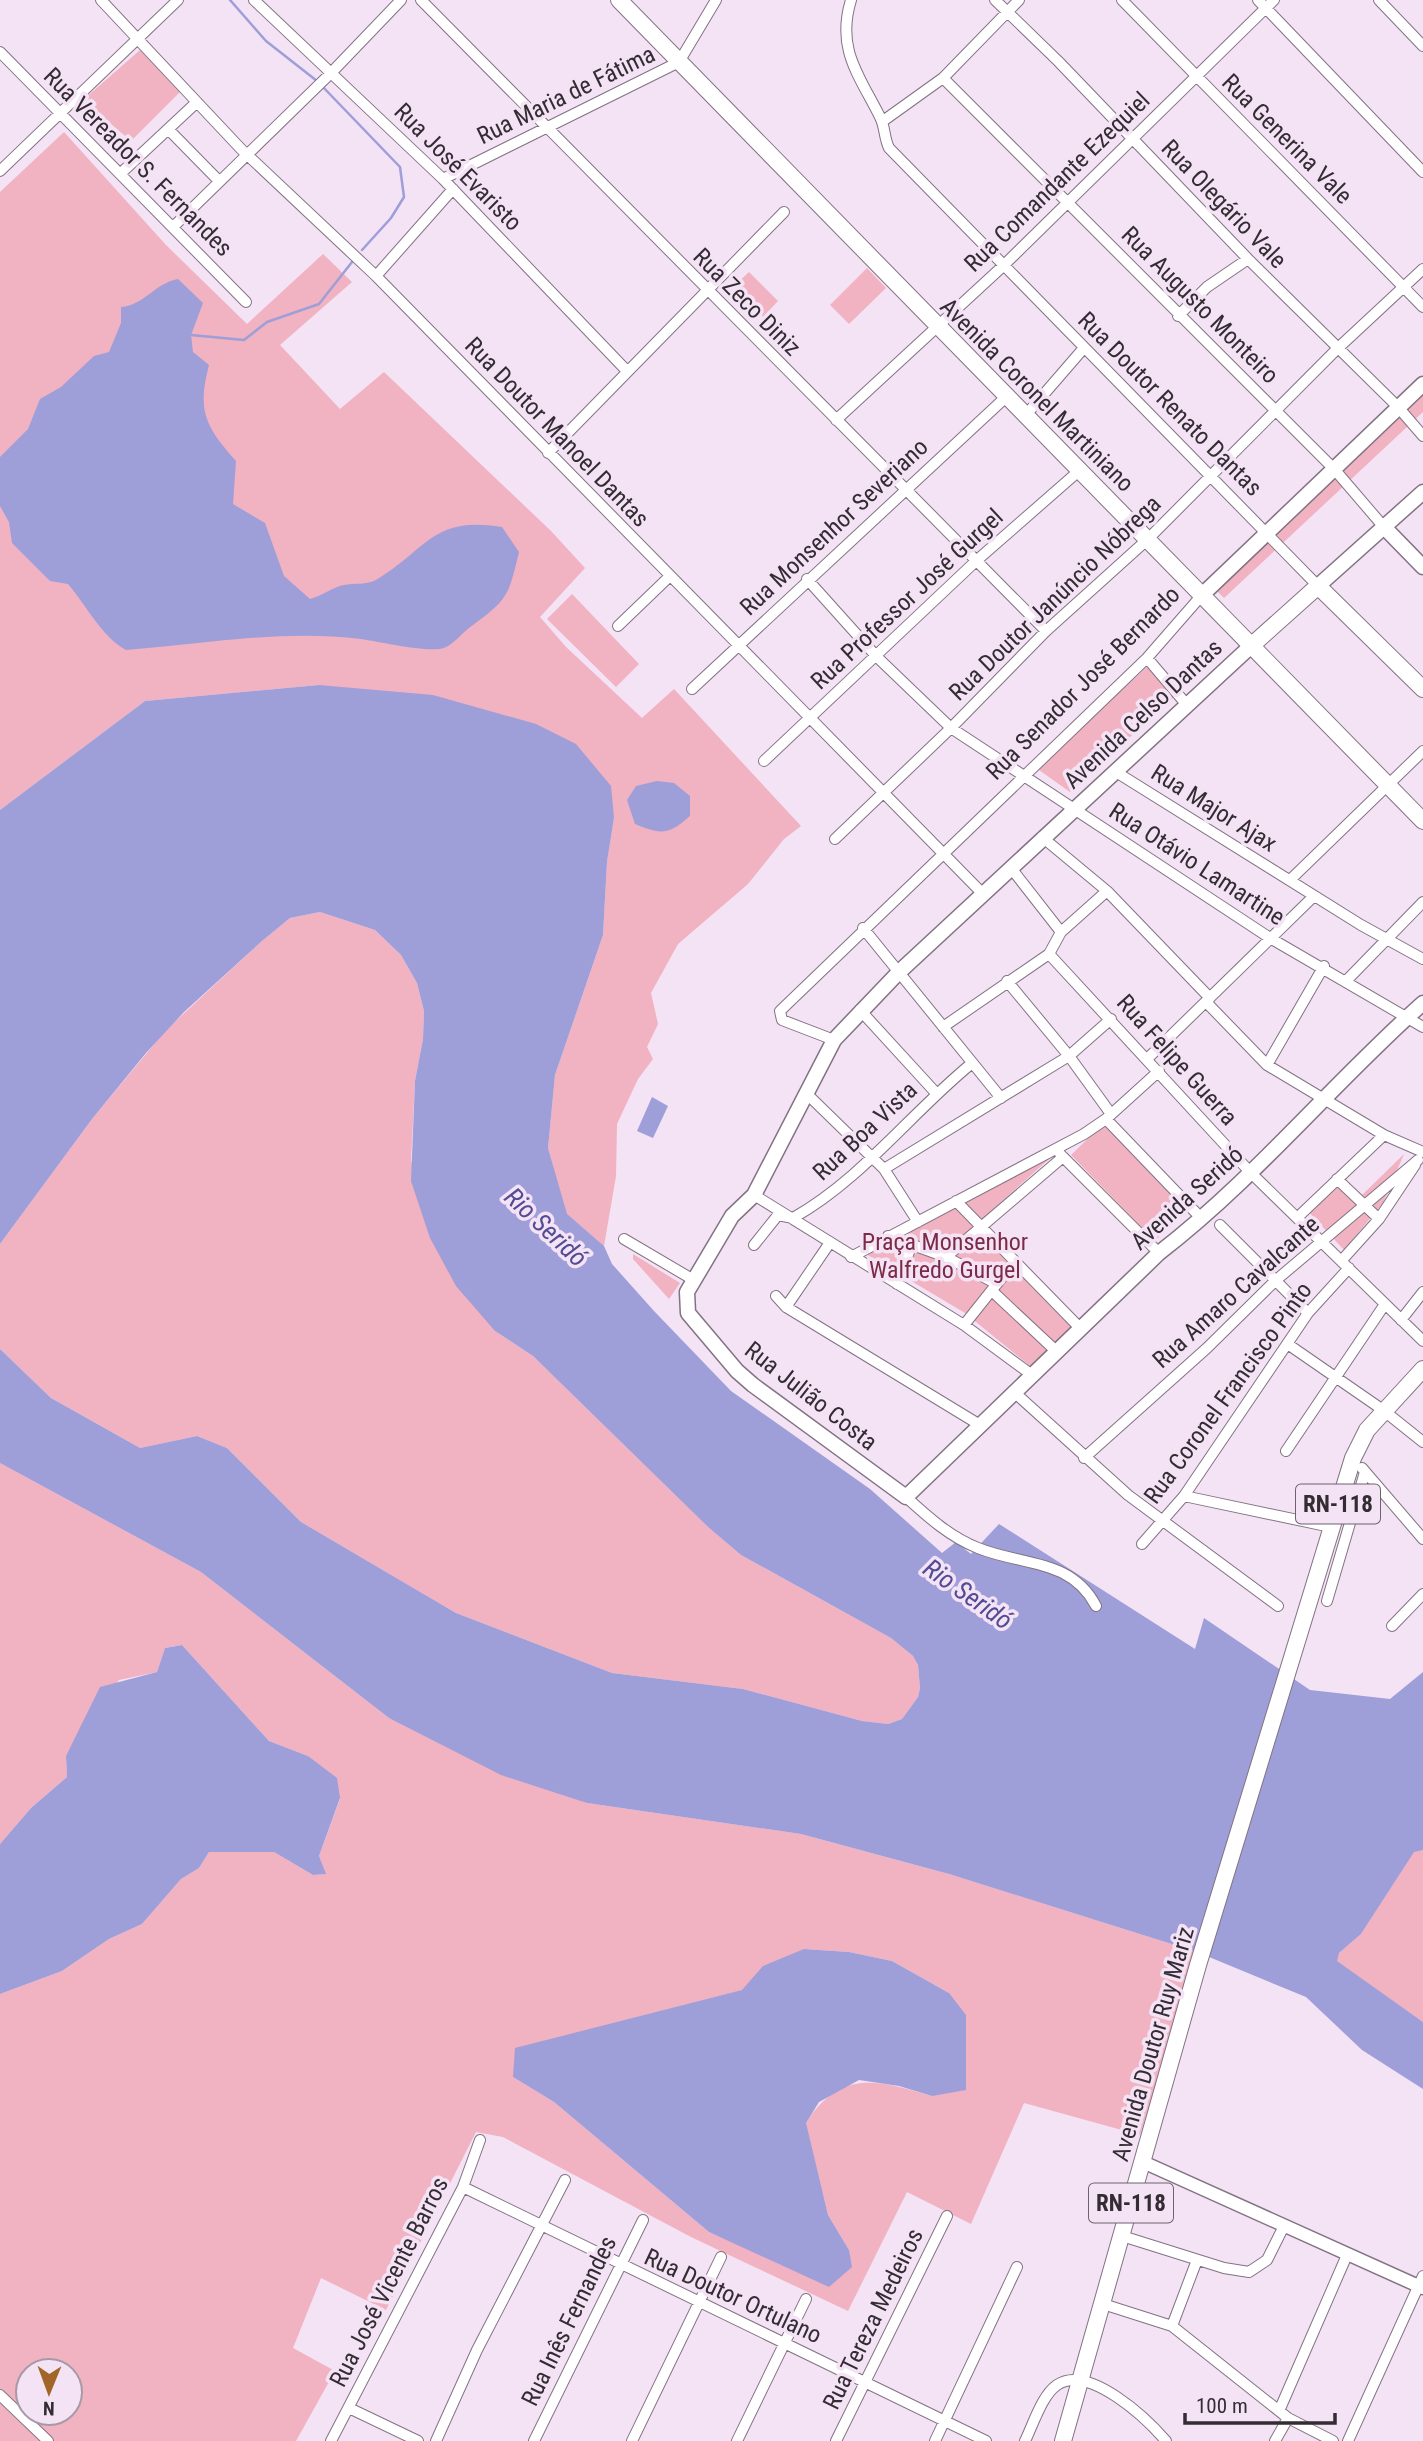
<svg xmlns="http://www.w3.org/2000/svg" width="1423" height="2441" font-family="'Roboto Condensed',sans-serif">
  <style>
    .green { fill: #f1b2c1; fill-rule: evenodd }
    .water { fill: #9e9ed9 }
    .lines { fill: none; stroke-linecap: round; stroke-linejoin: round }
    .stream { stroke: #9e9ed9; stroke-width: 2.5 }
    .minor-casing { stroke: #827383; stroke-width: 12 }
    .tertiary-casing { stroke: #827383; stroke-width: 15 }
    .secondary-casing { stroke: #827383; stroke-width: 17 }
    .primary-casing { stroke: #827383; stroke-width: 18 }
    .minor { stroke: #fff; stroke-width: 10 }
    .tertiary { stroke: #fff; stroke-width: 12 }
    .secondary { stroke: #fff; stroke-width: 14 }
    .primary { stroke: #fff; stroke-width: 16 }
    .labels { text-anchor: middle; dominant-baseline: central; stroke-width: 7; stroke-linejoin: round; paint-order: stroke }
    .shield { fill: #f4e2f5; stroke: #6d636d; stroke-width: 2 }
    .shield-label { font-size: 23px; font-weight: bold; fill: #332c33 }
    .street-label { font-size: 24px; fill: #332c33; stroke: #f4e2f5 }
    .park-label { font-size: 24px; fill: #7c2b46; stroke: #f4e2f5 }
    .water-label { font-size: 26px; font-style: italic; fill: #514c94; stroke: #f4e2f5 }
  </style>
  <rect width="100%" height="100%" fill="#f4e2f5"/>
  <path class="green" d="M140 50 181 91 131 141 83 100Z
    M64 132 166 245 247 324 323 254 352 282 280 345 340 409 384 372 551 531 585 568 540 617 566 647 642 718 674 689 801 826 784 839 748 884 678 944 651 993 658 1024 647 1047 653 1059 638 1079 617 1124 616 1176 604 1246 566 1214 548 1148 555 1075 603 935 607 862 614 818 319 685 145 701 0 810V192Z
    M867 268 886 288 849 324 830 305Z
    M749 272 778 301 763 317 733 287Z
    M1423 388V412L1224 598 1213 587Z
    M572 594 639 664 616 687 547 619Z
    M1147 667 1175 696 1070 792 1039 770 1040 765Z
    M320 912 375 930 401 955 417 983 424 1011 423 1039 415 1081 411 1161 495 1331 533 1356 708 1527 741 1555 891 1638 913 1656 918 1665 920 1688 918 1697 902 1719 888 1724 862 1721 743 1689 612 1673 456 1613 301 1522 227 1448 197 1436 140 1448 51 1398 0 1349V1244L92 1119 166 1030 262 941 290 918Z
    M1103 1124 1187 1210 1155 1241 1071 1155Z
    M1066 1144 973 1227 1074 1330 1035 1370 965 1313 866 1254Z
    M1404 1154 1383 1203 1344 1250 1307 1210 1338 1180 1359 1198Z
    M633 1254 680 1283 669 1299 633 1259Z
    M0 1463 201 1572 389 1718 587 1803 801 1834 949 1874 1197 1952 1140 2135 1024 2103 971 2224 907 2192 848 2311 691 2237 503 2137 476 2132 386 2310 321 2278 293 2348 335 2371 296 2441H0V1994L62 1971 109 1939 142 1924 181 1879 199 1868 209 1852H274L313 1875 325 1874 319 1856 340 1799 308 1756 269 1741 182 1645 165 1648 157 1672 119 1680 85 1723 66 1756 67 1777 31 1808 0 1844ZM804 1949 849 1952 892 1961 949 1993 932 2096C877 2080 841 2068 805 2124L828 2215 849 2250 766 2256 709 2232 554 2102 513 2077 557 2038 743 1990ZM28 2371H70V2413H28Z
    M1423 1850V2022L1336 1961 1339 1953 1361 1934 1414 1851Z"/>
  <path class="water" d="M178 279 203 303 191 335 193 352 209 365C197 411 205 426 236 461L233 504 265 523 284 576 310 599C322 596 335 586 344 585 354 583 367 585 376 580 429 548 432 516 502 527L519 552C508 598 508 599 469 628 461 634 454 644 444 648 429 653 381 642 361 639 283 629 203 644 126 650 102 637 86 605 68 584L50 581 12 543 9 522 0 506V457L28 429 40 399 61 387 94 356 109 352 121 323V307C145 305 155 283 178 279Z
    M319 685 433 695 536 724 576 744 611 786 614 818 607 862 603 935 555 1075 548 1148 567 1214 604 1246 612 1264 654 1311 731 1391 870 1489 942 1553 956 1542 971 1554 999 1524 1195 1649 1204 1618 1310 1690 1390 1699 1423 1672V1850L1414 1852 1361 1934 1339 1953 1337 1961 1423 2022V2089L1362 2050 1306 1997 1197 1952 949 1874 801 1834 587 1803 501 1775 389 1718 201 1572 0 1463V1349L51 1398 140 1448 197 1436 227 1448 301 1522 456 1613 612 1673 743 1689 862 1721 888 1724 902 1719 918 1697 920 1688 918 1665 913 1656 891 1638 741 1555 708 1527 533 1356 495 1331 456 1286 430 1238 411 1181 415 1081 423 1039 424 1011 417 983 401 955 375 930 320 912 290 918 262 941 184 1012 146 1053 92 1119 0 1244V810L145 701Z
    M657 781 674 783 690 796V816C668 835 662 835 635 824L627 800 636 786Z
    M652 1097 668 1106 653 1138 637 1131Z
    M182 1645 269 1741 308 1756 337 1778 340 1798 319 1856 326 1874 313 1875 274 1852H209L199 1868 181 1879 142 1924 109 1939 62 1971 0 1994V1844L31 1808 67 1777 66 1756 100 1687 157 1672 165 1648Z
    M804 1949 849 1952 892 1961 949 1993 966 2015V2090L932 2096 899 2086 859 2080 819 2102 806 2123 828 2215 849 2250 852 2267 829 2287 709 2232 554 2102 513 2077 515 2048 742 1990 763 1966Z"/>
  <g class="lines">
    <path class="stream" d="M230 0 266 41 317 81
      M322 86 400 167 404 197 391 218 362 250
      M191 335 244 340 267 322 319 304 352 262"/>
    <defs>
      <path id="minor" d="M101 0 241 149 376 276 983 894
        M254 0 443 179 626 370
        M421 0 1046 631
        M851 0C836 49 859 75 880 117 885 126 884 138 889 148L1318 586
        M995 0 1058 61 1248 259 1398 407 1423 436
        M1122 0 1423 307
        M1258 0 1423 172
        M1379 0 1423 46
        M0 52 246 302
        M943 78 1335 470 1383 526
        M883 121 943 78 1019 0
        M168 129 219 181
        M0 171 178 0
        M120 174 197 102
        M443 179 679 62 716 0
        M173 227 331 73 401 0
        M376 276 453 189
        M1178 316 1207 287 1248 259
        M1025 416 1083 349
        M836 420 1003 266 1274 0
        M548 453 784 212
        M807 579 877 657 951 728 1270 938 1423 1027
        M618 626 669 577
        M1147 658 1187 705
        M692 689 1006 397
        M764 761 976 561 1080 470
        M1116 772 1361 925 1423 959
        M1042 837 1107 891 1210 998
        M835 839 951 728 1046 631 1148 539 1337 349 1423 269
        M1011 868 1061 932
        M1290 880 1423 751
        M863 928 1001 1098
        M1049 954 1251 1173 1423 1341
        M1347 980 1423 902
        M1007 981 1069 1056 1111 1114
        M1206 1002 1267 1065 1384 1135 1423 1152
        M860 1010 936 1093
        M943 1027 1049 954 1061 932 1107 891
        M834 1040 782 1020 780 1011 1147 658 1202 595
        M1148 1058 1314 896
        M1267 1065 1324 966
        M807 1094 884 1169 918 1222
        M1106 1119 1202 1219
        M1060 1154 1159 1253
        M884 1169 1069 1056 1111 1019
        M1337 1179 1379 1219
        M754 1195 964 1325 1032 1375
        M956 1201 1080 1328
        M1299 1216 1384 1135
        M1220 1225 1308 1313
        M888 1236 946 1257 997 1284
        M624 1239 692 1279
        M754 1245 778 1215 793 1218C862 1179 910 1114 971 1064
        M851 1257 1084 1134 1106 1119 1159 1071
        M946 1257 1063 1157
        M1342 1260 1379 1219 1415 1165
        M897 1284 912 1244
        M992 1291 1056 1351
        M776 1296 786 1307 980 1425
        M786 1307 829 1244
        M1401 1320 1423 1292
        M964 1325 1015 1261
        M1289 1345 1383 1410 1423 1442
        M1014 1392 1128 1495 1278 1606
        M1286 1451 1385 1304
        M1084 1458 1207 1348 1275 1281 1418 1160
        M1362 1468 1423 1539
        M1184 1496 1331 1527
        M906 1497C928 1517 950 1537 978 1548 1022 1566 1071 1558 1096 1606
        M1142 1544 1184 1496 1308 1313 1349 1268
        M1327 1601 1365 1472
        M1392 1626 1423 1594
        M463 2187 986 2441
        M1122 2236 1224 2268 1249 2272 1267 2260 1284 2226
        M1103 2304 1172 2326 1288 2418 1333 2441
        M1172 2326 1197 2260
        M0 2395 48 2441
        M349 2408 418 2441
        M1279 2411 1347 2255
        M331 2441 463 2187 480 2140
        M436 2441 477 2350 565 2180
        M534 2441 643 2220
        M632 2441 721 2257
        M737 2441 806 2299
        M836 2441 947 2216
        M935 2441 1017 2267
        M1025 2441C1033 2425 1042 2395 1057 2385 1089 2363 1148 2420 1166 2441
        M1275 2441 1288 2418
        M1348 2441 1423 2276"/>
      <path id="tertiary" d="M1143 2162 1423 2288"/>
      <path id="secondary" d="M1383 526 1423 567
        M1318 586 1423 492
        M1202 595 1423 384
        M1251 646 898 973 834 1040 754 1195 732 1216 687 1292 688 1313 737 1371 753 1385 906 1497 1159 1253C1255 1179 1332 1084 1423 1003"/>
      <path id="primary" d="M619 0 1423 821
        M1251 646 1318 586 1423 689
        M1063 2441 1198 1965 1353 1458 1367 1430 1423 1369"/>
    </defs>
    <use href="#minor" class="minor-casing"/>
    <use href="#tertiary" class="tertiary-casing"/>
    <use href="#secondary" class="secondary-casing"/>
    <use href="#primary" class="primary-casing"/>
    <use href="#minor" class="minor"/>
    <use href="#tertiary" class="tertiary"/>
    <use href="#secondary" class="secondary"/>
    <use href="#primary" class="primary"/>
  </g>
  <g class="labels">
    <g class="shield">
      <rect x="1296" y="1484.5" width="84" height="39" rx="5"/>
      <rect x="1089" y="2183.5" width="84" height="39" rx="5"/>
    </g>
    <g class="shield-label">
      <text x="1338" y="1504">RN-118</text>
      <text x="1131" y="2203">RN-118</text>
    </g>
    <g class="street-label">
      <text transform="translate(566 95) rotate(-26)">Rua Maria de Fátima</text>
      <text transform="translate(1287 139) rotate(45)">Rua Generina Vale</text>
      <text transform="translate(138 162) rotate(45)">Rua Vereador S. Fernandes</text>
      <text transform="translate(458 167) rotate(45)">Rua José Evaristo</text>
      <text transform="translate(1057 182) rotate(-44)">Rua Comandante Ezequiel</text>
      <text transform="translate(1224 204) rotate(46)">Rua Olegário Vale</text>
      <text transform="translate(747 302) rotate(45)">Rua Zeco Diniz</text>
      <text transform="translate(1200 305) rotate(45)">Rua Augusto Monteiro</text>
      <text transform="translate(1037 395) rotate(45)">Avenida Coronel Martiniano</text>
      <text transform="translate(1170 404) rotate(45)">Rua Doutor Renato Dantas</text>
      <text transform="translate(557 432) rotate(46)">Rua Doutor Manoel Dantas</text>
      <text transform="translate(834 527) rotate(-43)">Rua Monsenhor Severiano</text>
      <text transform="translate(1055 598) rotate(-44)">Rua Doutor Janúncio Nóbrega</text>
      <text transform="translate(907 599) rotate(-43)">Rua Professor José Gurgel</text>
      <text transform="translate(1083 683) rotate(-45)">Rua Senador José Bernardo</text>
      <text transform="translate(1143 714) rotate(-43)">Avenida Celso Dantas</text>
      <text transform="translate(1214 808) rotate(32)">Rua Major Ajax</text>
      <text transform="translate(1197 864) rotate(33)">Rua Otávio Lamartine</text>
      <text transform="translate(1177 1060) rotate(48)">Rua Felipe Guerra</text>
      <text transform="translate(865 1131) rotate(-43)">Rua Boa Vista</text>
      <text transform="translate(1187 1198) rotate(-42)">Avenida Seridó</text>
      <text transform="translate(1236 1292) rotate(-42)">Rua Amaro Cavalcante</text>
      <text transform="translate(1228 1393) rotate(-54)">Rua Coronel Francisco Pinto</text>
      <text transform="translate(811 1396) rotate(38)">Rua Julião Costa</text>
      <text transform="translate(1153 2044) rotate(-74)">Avenida Doutor Ruy Mariz</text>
      <text transform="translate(389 2282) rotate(-63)">Rua José Vicente Barros</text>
      <text transform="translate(733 2296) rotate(25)">Rua Doutor Ortulano</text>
      <text transform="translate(873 2319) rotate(-64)">Rua Tereza Medeiros</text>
      <text transform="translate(569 2321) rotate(-64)">Rua Inês Fernandes</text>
    </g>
    <g class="park-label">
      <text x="945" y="1242">Praça Monsenhor<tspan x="945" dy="28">Walfredo Gurgel</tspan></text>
    </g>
    <g class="water-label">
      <text transform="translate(546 1227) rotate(43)">Rio Seridó</text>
      <text transform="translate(968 1594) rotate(35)">Rio Seridó</text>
    </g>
  </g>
  <g transform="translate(49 2392) rotate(181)"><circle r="33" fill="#f4e2f5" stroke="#a799a7" stroke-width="2"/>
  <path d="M0-5L12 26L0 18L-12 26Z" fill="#a16528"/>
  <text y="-10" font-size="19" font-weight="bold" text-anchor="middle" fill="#332c33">N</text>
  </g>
  <path d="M1185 2413v10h150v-10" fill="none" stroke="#332c33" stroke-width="3.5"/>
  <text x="1196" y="2413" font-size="21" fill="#332c33" stroke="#f4e2f5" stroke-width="5" paint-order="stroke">100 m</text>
</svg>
